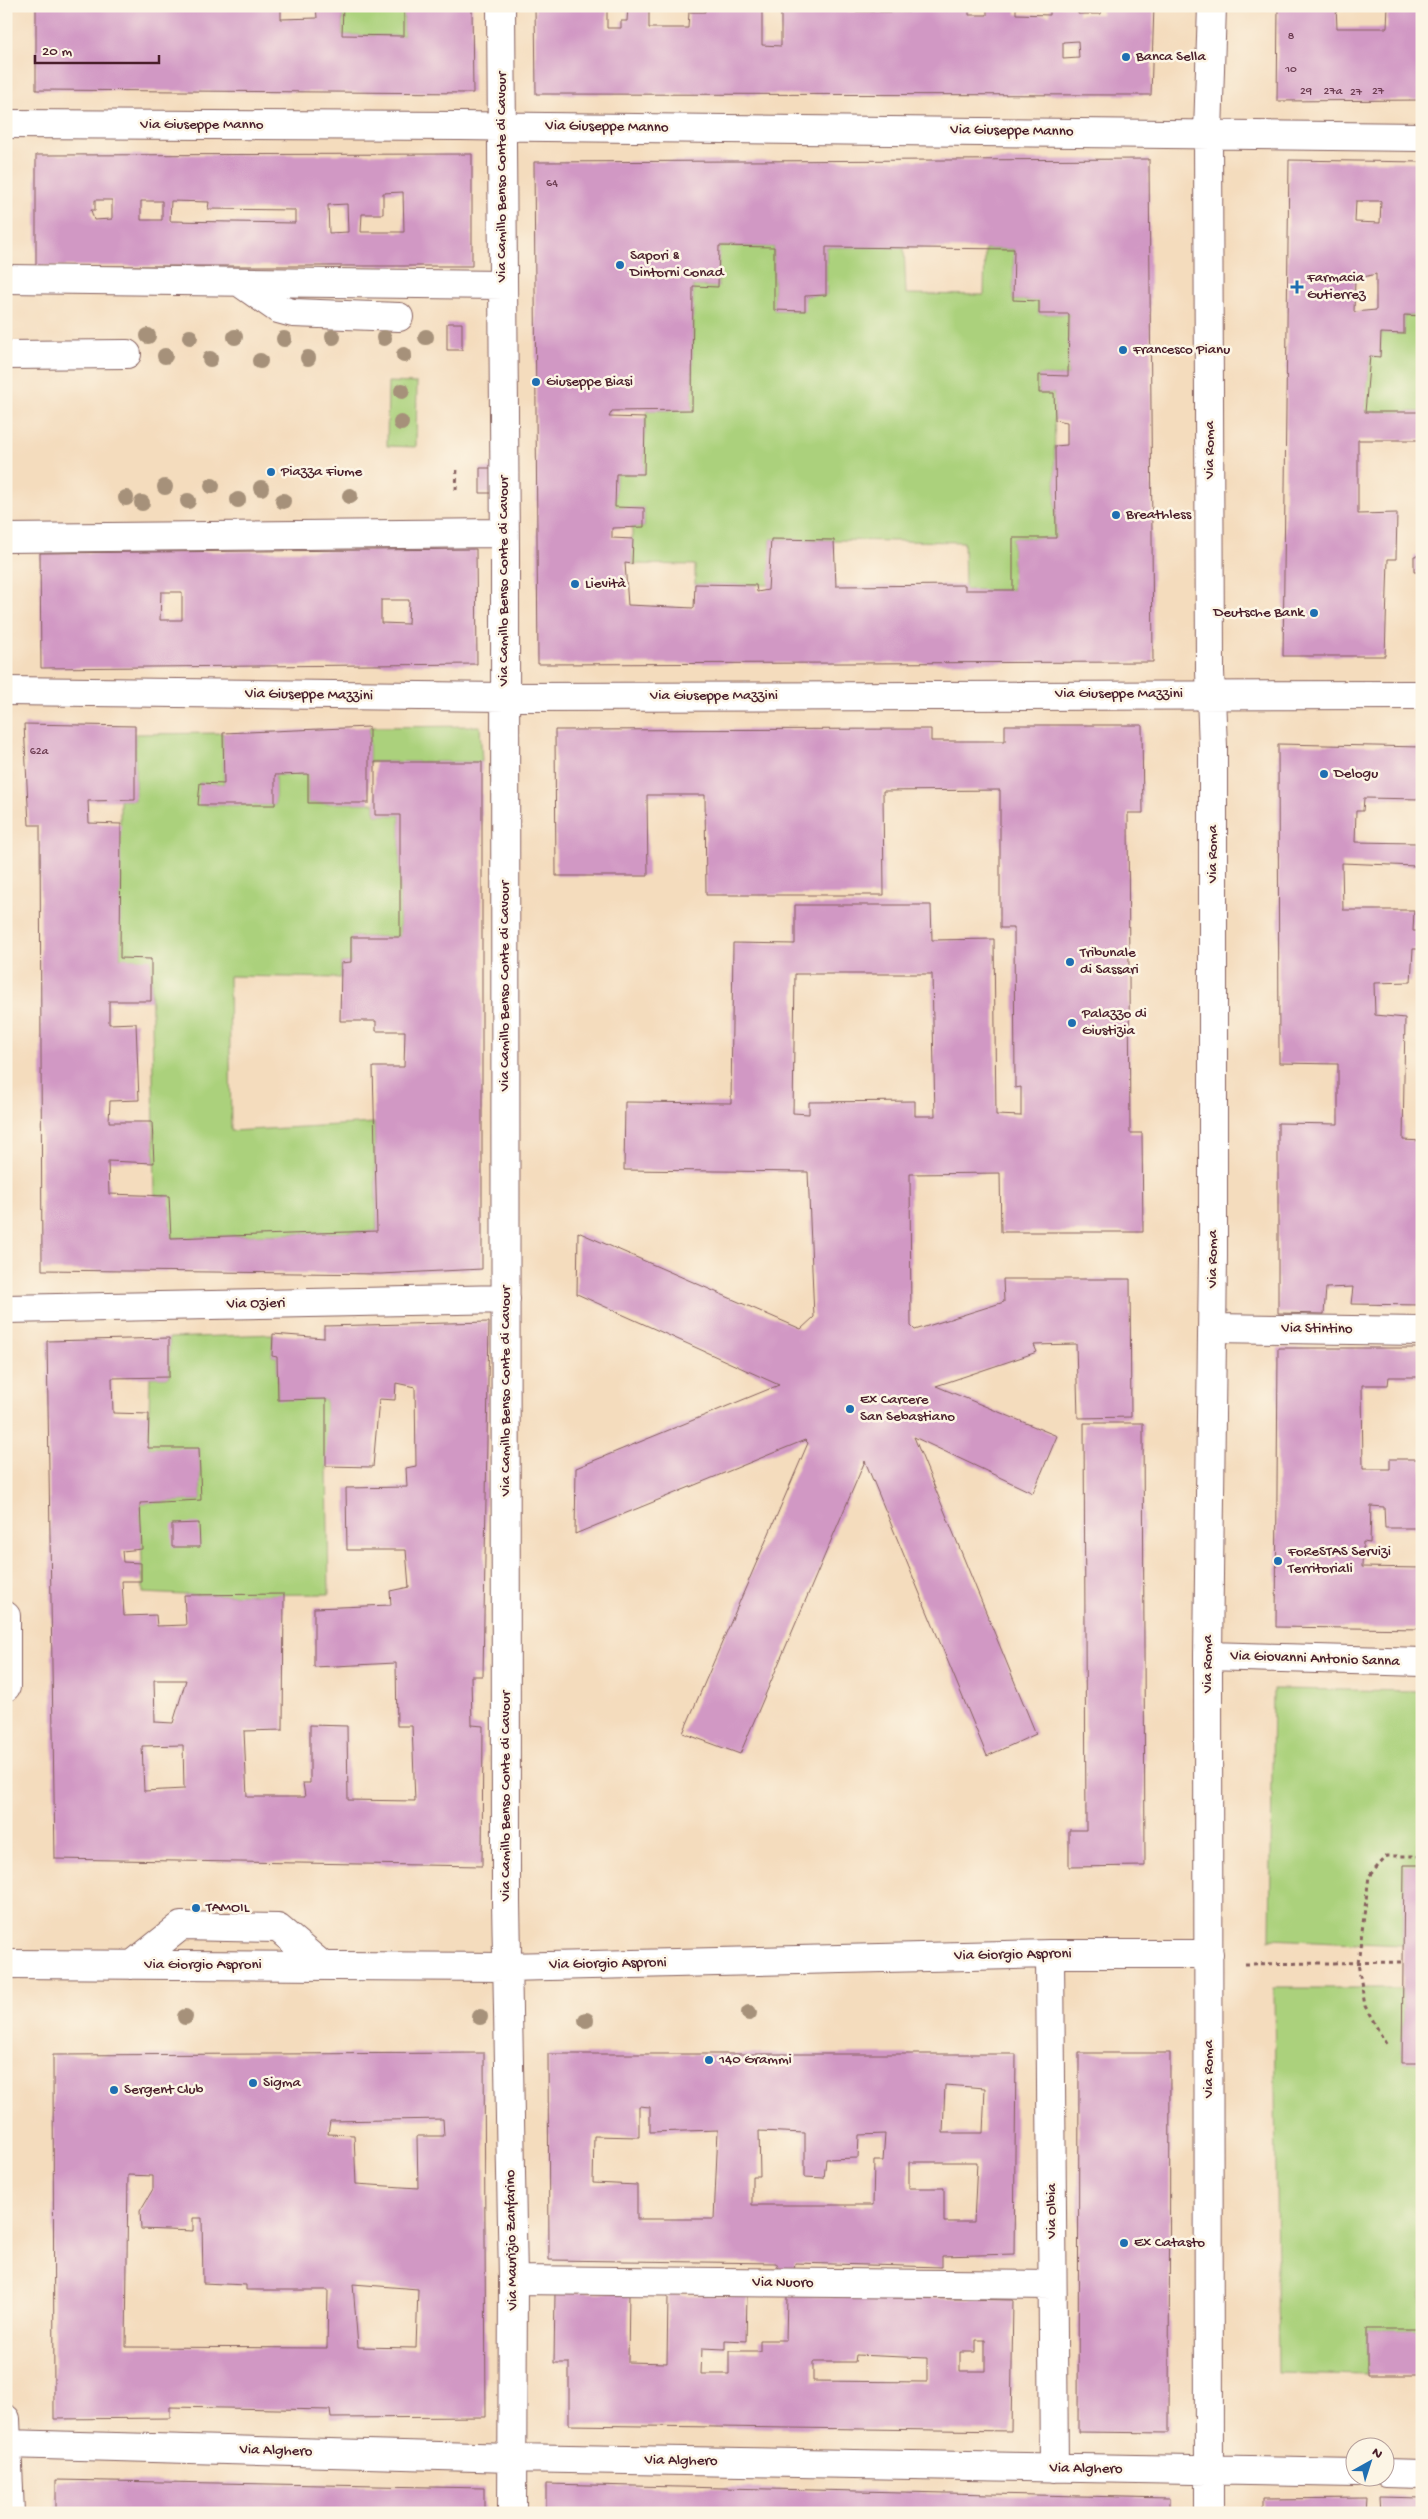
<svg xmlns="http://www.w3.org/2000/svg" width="1428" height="2519" font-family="'Gochi Hand',sans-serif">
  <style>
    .green { fill: #abd17c; stroke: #7a7854 }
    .building { fill: #d198c4; fill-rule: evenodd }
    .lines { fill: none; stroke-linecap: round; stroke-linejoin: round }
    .minor-casing { stroke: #86615e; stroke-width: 30 }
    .path { stroke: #86615e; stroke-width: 3; stroke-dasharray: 4 4; stroke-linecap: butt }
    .minor { stroke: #fff; stroke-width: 28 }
    .tree { fill: #a6917a }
    .poi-dot { fill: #1f6fb2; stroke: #fcf5e5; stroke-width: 2 }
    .labels { text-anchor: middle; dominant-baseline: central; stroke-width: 5; stroke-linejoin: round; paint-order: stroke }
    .number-label { font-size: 12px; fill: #6c3d51 }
    .poi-label { font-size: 15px; fill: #4a1f2b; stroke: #fcf5e5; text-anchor: start }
    .street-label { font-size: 15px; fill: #4a1f2b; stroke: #fcf5e5 }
  </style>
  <rect width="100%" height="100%" fill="#fcf5e5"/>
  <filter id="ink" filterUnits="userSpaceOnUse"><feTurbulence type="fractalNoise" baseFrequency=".02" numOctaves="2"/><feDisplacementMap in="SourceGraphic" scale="10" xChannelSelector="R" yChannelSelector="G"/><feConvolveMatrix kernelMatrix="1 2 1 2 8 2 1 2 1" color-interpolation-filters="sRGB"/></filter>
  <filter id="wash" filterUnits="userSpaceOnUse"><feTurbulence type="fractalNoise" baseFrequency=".0096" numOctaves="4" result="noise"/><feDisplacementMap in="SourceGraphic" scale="20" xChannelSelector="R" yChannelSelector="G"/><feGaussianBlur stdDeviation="1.12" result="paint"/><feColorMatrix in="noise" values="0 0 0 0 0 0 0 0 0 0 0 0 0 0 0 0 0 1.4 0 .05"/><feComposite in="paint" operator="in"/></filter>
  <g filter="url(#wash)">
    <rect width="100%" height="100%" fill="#f4dcbd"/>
    <path class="green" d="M343 6H404V36L342 35Z
      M719 246 774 247V310L804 311 805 296 826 295V247H904L906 294 984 295 985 249H1014L1013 300 1039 301V314H1069L1068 376 1039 375V393H1054L1056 538H1013V590H965L964 542 771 539 770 585 695 584V565L632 564V527H644V508L615 507 616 474H644L645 418 648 411 692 409 693 286 718 287Z
      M1404 315 1422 316V412H1365L1370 356H1380L1381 333 1404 334Z
      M388 382 417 383 416 447 387 446Z
      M480 726 482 762H369V727Z
      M223 733 224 784 200 783 199 805H275V775L308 774V803H375V815H400V937H351V962L341 963V978L229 976 231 1131 374 1123 377 1231 171 1238 169 1196 155 1195 151 960 120 958V800H135V734Z
      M273 1334 272 1356 277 1357 278 1399H326L329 1594 184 1595 143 1593 140 1503 201 1500 199 1449 148 1448 150 1377H169V1338Z
      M1273 1689 1422 1691V1865L1404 1866 1403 1945 1270 1939Z
      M1274 1988H1403L1402 2063H1422V2329H1367V2375L1278 2373Z"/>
    <g id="blocks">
      <path class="building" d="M36 6H281V19L317 18 316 6H343L342 35 404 36V6H472L473 93 36 90Z
        M535 6H607V28H621V21H627L628 6H649V28H688L689 12H705V6H762V45L781 46V6H810V11L909 12V6H969V15H987V6H1016V14L1050 15V6H1079L1078 14H1101L1102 6H1154L1151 95 536 94ZM1078 41 1079 58 1063 59V42Z
        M1278 6H1336L1337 28H1387L1388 6H1421L1422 100 1277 101Z
        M472 154V266H36V155ZM403 192 404 232H361L362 214H383V193ZM95 200H112V219L94 220 91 210H95ZM141 201H162V220H141ZM171 201 209 202 208 209 295 210V223L170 221ZM347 204 348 232 329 233 328 205Z
        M1149 159 1153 662 538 664 534 162ZM719 246 774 247V310L805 311V296L826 295V247L1014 249 1013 300 1039 301V314H1069L1068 376 1039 375V393H1054L1055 420 1067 422V445L1055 446 1056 538H1013V590H965V585L836 586 834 540 771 539 768 590 757 592 756 585 695 584 694 608 628 605 625 563 632 564 633 539 612 538V528L644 527V508L615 507 616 474H644L645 418 609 417 612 411 692 410 693 286 718 287Z
        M1289 160 1422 162V316L1404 315V334L1381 333 1380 357 1370 356 1365 412H1422V440H1358V514L1397 513 1396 559H1388L1385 656H1283ZM1356 201H1381L1380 223 1355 222ZM1376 274V310L1354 312 1355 279Z
        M447 323H462V350H447Z
        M480 468H493V493H480Z
        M476 549 477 664 41 668 40 553ZM161 592H182V620H160ZM381 600H409L408 624 381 623Z
        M1422 555V572H1414V556Z
        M24 724 135 726V800L88 801 89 823 121 824 120 958 151 959V1001H109V1024L136 1023 139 1100 110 1101 109 1122H152L154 1163 108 1161 109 1194 169 1196 171 1238 377 1231 373 1067H404L405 1031H376V1021H340L341 963 351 962V937H400V815H375V762H482V1269L381 1274 42 1270 40 825H29Z
        M1005 725H1142L1143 813H1128L1130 1133H1142L1143 1232H1001L1000 1173 910 1174 911 1326 915 1330 1004 1302 1003 1279H1130L1131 1417 1078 1418 1076 1344 1034 1345 1037 1352 936 1386 1057 1436 1033 1493 914 1437 1036 1734 987 1756 865 1461 740 1754 683 1733 808 1443 805 1440 575 1534 576 1468 779 1385 577 1294 578 1232 801 1329 814 1317 808 1172 624 1170 625 1102 731 1103 733 943 795 944V905H931L932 940 994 939 996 1115 1021 1116V1087L1015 1088 1014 928H1000V790L883 791 884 895H706L705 795H647L648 876H556L555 730 931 729V741H1005ZM795 974H932L935 1116H915V1101L809 1102V1114L793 1113Z
        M369 727V803H308V774L275 775V805H198L200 783 224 784 223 733Z
        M1278 744 1422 747V799L1364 798 1363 811H1356L1355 842 1416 843V866L1342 863 1343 910H1414L1413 931H1422V949H1413L1411 982 1374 983 1375 1015 1405 1018 1403 1140 1422 1141V1305L1351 1304 1353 1287 1326 1288 1324 1314 1278 1313V1123L1338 1124V1064L1279 1063Z
        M489 1322 483 1676H471L472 1725 483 1726 482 1866 55 1859 47 1341 169 1338V1377L112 1378 113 1413 149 1414 148 1448H199L201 1500 140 1503 142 1549 122 1551 123 1562 141 1563V1581H122L124 1616 156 1615 157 1626 186 1625 184 1595 284 1594 283 1730 244 1731 247 1797H305L303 1783H310V1725L347 1726 348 1800 415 1801 412 1726H397L396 1663 314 1667V1608L391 1605 390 1591 409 1587 406 1550H347L346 1488 407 1487 406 1468 416 1466 415 1387 396 1383 395 1400 379 1399 373 1467 326 1466V1399L278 1400 277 1357 272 1356 273 1334 324 1338V1326ZM154 1680H186L173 1723 155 1722ZM183 1745 184 1789 144 1791 142 1746Z
        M1278 1348H1422V1377H1389L1388 1385H1362L1363 1469H1390V1459H1422V1528H1385L1384 1507 1371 1506 1370 1543 1363 1542 1362 1567 1422 1568V1629L1276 1627Z
        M1084 1423H1143L1145 1866 1069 1867V1830H1086Z
        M199 1523 200 1547H172V1524Z
        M1404 1865H1422V2063H1402Z
        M484 2053 486 2417 331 2418 330 2410 170 2407V2418L54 2419 53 2055ZM443 2119 444 2136H417L418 2188 356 2184 354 2135 328 2134 330 2121ZM128 2175 153 2176V2189L140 2211 141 2229 193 2231V2218H202L203 2283 246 2285V2290H328L327 2348 126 2347ZM353 2284 418 2289 416 2348 358 2347Z
        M1079 2053H1170L1169 2433 1078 2432Z
        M548 2054H1016L1014 2254 942 2256V2267L795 2263 794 2271 779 2269 776 2263 549 2260ZM945 2085 985 2088 983 2133H943ZM639 2106 650 2107V2132L718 2130 714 2219H637V2185L593 2183 594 2136 639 2137ZM759 2131 805 2133V2177L824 2178 826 2159 858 2158 859 2135 885 2134 883 2161H874L873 2205H752V2176H760ZM909 2162H977L974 2222H944V2188H909Z
        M555 2292 629 2293 628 2362 667 2363 668 2295 747 2296 746 2341 725 2340V2349L702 2348 701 2374H729V2351H760V2340H786L787 2296 1013 2300 1011 2431 569 2425V2363H554ZM976 2340H985V2371H960V2352H976ZM856 2355 927 2358V2382L813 2381V2362H855Z
        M1367 2329H1422V2375H1367Z
        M56 2480 484 2488V2513H56Z
        M546 2484 1169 2498V2513H546Z
        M1379 2497 1422 2498V2513H1380Z
        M1366 2498 1365 2513H1263V2499Z"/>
    </g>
  </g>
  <g filter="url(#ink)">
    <use href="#blocks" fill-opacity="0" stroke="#86615e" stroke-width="1"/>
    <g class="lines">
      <defs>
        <path id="minor" d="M501 6 505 550 506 1902 513 2280 512 2513
          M6 124 460 126 1422 137
          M6 279 503 285
          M239 282 278 309 293 313 399 317
          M6 355 127 354
          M6 538 503 533
          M6 691 505 697 1422 695
          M6 1309 506 1299
          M1213 1328 1422 1331
          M6 1616V1687
          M1208 1656 1422 1662
          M1050 1954 1054 2468
          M6 1964 507 1967 1050 1954H1209
          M132 1965 181 1926 278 1928 323 1966
          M513 2280 1052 2285
          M6 2419 10 2513
          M6 2444 512 2458 1356 2473
          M1386 2473 1422 2474
          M1209 2513 1208 1656 1213 1256V747L1210 671 1208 133 1212 6"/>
      </defs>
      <use href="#minor" class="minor-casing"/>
      <path class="path" d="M456 490 457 467
        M1245 1964 1403 1962
        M1386 2044 1365 2006 1358 1963 1369 1876 1387 1856H1422"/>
      <use href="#minor" class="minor"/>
    </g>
    <g class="tree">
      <circle cx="148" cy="336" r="8"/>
      <circle cx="190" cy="337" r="8"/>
      <circle cx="235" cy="337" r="8"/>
      <circle cx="333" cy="337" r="8"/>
      <circle cx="426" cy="337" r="8"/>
      <circle cx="384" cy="338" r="8"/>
      <circle cx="284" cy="339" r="8"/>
      <circle cx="404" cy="355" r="8"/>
      <circle cx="165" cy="356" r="8"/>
      <circle cx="308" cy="358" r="8"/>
      <circle cx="210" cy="359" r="8"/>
      <circle cx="260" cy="361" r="8"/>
      <circle cx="402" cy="391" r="8"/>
      <circle cx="401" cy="423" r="8"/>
      <circle cx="212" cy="486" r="8"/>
      <circle cx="165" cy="487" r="8"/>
      <circle cx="261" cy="488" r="8"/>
      <circle cx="350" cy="496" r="8"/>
      <circle cx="126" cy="498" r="8"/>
      <circle cx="238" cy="500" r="8"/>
      <circle cx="188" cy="501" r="8"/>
      <circle cx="283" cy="501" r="8"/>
      <circle cx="142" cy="503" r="8"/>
      <circle cx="749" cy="2013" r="8"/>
      <circle cx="185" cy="2017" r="8"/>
      <circle cx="480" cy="2017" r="8"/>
      <circle cx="586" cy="2020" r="8"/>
    </g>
  </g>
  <g class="poi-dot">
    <circle cx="1126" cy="57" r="5"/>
    <circle cx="620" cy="265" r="5"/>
    <path d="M1294.5 279.5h5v5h5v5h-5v5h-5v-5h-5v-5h5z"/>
    <circle cx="1123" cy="350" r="5"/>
    <circle cx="536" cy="382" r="5"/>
    <circle cx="271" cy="472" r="5"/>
    <circle cx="1116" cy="515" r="5"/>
    <circle cx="575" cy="584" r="5"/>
    <circle cx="1314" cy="613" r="5"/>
    <circle cx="1324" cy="774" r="5"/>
    <circle cx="1070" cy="962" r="5"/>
    <circle cx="1072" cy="1023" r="5"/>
    <circle cx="850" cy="1409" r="5"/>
    <circle cx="1278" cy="1561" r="5"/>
    <circle cx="196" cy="1908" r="5"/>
    <circle cx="709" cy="2060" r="5"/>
    <circle cx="253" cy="2083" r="5"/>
    <circle cx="114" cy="2090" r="5"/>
    <circle cx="1124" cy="2243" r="5"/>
  </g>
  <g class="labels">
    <g class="number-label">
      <text x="1291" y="37">8</text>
      <text x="1291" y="70">10</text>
      <text x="1306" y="92">29</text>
      <text x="1333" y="92">27a</text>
      <text x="1378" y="92">27</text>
      <text x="1356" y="93">27</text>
      <text x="552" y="184">64</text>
      <text x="39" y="752">62a</text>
    </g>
    <g class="poi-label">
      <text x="1136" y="57">Banca Sella</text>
      <text x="630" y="256">Sapori &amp;<tspan x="630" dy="17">Dintorni Conad</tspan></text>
      <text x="1307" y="278">Farmacia<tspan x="1307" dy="17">Gutierrez</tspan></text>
      <text x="1133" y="350">Francesco Pianu</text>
      <text x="546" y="382">Giuseppe Biasi</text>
      <text x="281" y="472">Piazza Fiume</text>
      <text x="1126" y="515">Breathless</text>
      <text x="585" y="584">Lievità</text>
      <text x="1304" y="613" text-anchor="end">Deutsche Bank</text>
      <text x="1334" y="774">Delogu</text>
      <text x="1080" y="953">Tribunale<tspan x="1080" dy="17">di Sassari</tspan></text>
      <text x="1082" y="1014">Palazzo di<tspan x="1082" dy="17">Giustizia</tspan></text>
      <text x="860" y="1400">Ex Carcere<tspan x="860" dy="17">San Sebastiano</tspan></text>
      <text x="1288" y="1552">FoReSTAS Servizi<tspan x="1288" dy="17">Territoriali</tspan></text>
      <text x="206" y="1908">TAMOIL</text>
      <text x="719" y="2060">140 Grammi</text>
      <text x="263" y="2083">Sigma</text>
      <text x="124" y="2090">Sergent Club</text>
      <text x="1134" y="2243">Ex Catasto</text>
    </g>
    <g class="street-label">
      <text x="202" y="125">Via Giuseppe Manno</text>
      <text transform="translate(607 127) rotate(1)">Via Giuseppe Manno</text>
      <text transform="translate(1012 131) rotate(1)">Via Giuseppe Manno</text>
      <text transform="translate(502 177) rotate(-90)">Via Camillo Benso Conte di Cavour</text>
      <text transform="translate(1210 450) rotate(-90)">Via Roma</text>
      <text transform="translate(504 581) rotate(-90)">Via Camillo Benso Conte di Cavour</text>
      <text x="1119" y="694">Via Giuseppe Mazzini</text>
      <text transform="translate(309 695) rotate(1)">Via Giuseppe Mazzini</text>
      <text x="714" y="696">Via Giuseppe Mazzini</text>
      <text transform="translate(1213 854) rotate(-90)">Via Roma</text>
      <text transform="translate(505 986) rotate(-90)">Via Camillo Benso Conte di Cavour</text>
      <text transform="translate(1213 1259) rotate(-90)">Via Roma</text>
      <text transform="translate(256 1304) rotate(-1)">Via Ozieri</text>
      <text transform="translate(1317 1329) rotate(1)">Via Stintino</text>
      <text transform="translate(506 1391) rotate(-90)">Via Camillo Benso Conte di Cavour</text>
      <text transform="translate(1315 1659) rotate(2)">Via Giovanni Antonio Sanna</text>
      <text transform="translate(1208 1664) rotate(-90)">Via Roma</text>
      <text transform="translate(506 1796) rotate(-90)">Via Camillo Benso Conte di Cavour</text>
      <text transform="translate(1013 1955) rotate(-1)">Via Giorgio Asproni</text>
      <text transform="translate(608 1964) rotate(-1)">Via Giorgio Asproni</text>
      <text x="203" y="1965">Via Giorgio Asproni</text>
      <text transform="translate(1209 2069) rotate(-90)">Via Roma</text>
      <text transform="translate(1052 2211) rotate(-90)">Via Olbia</text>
      <text transform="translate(512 2240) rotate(-91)">Via Maurizio Zanfarino</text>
      <text transform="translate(783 2283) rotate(1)">Via Nuoro</text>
      <text transform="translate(276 2451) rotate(2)">Via Alghero</text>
      <text transform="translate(681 2461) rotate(1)">Via Alghero</text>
      <text transform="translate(1086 2469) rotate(1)">Via Alghero</text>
    </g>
  </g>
  <rect width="1428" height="2519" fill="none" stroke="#fcf5e5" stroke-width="25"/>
  <g transform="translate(1370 2462) rotate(39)"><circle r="24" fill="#fcf5e5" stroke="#b59f9b"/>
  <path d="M0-4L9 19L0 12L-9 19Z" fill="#1f6fb2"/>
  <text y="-8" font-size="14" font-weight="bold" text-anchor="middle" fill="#4a1f2b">N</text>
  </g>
  <path d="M35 55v8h124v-8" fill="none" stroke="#4a1f2b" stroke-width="2.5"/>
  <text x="42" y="55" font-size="15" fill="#4a1f2b" stroke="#fcf5e5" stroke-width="4" paint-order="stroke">20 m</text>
</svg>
